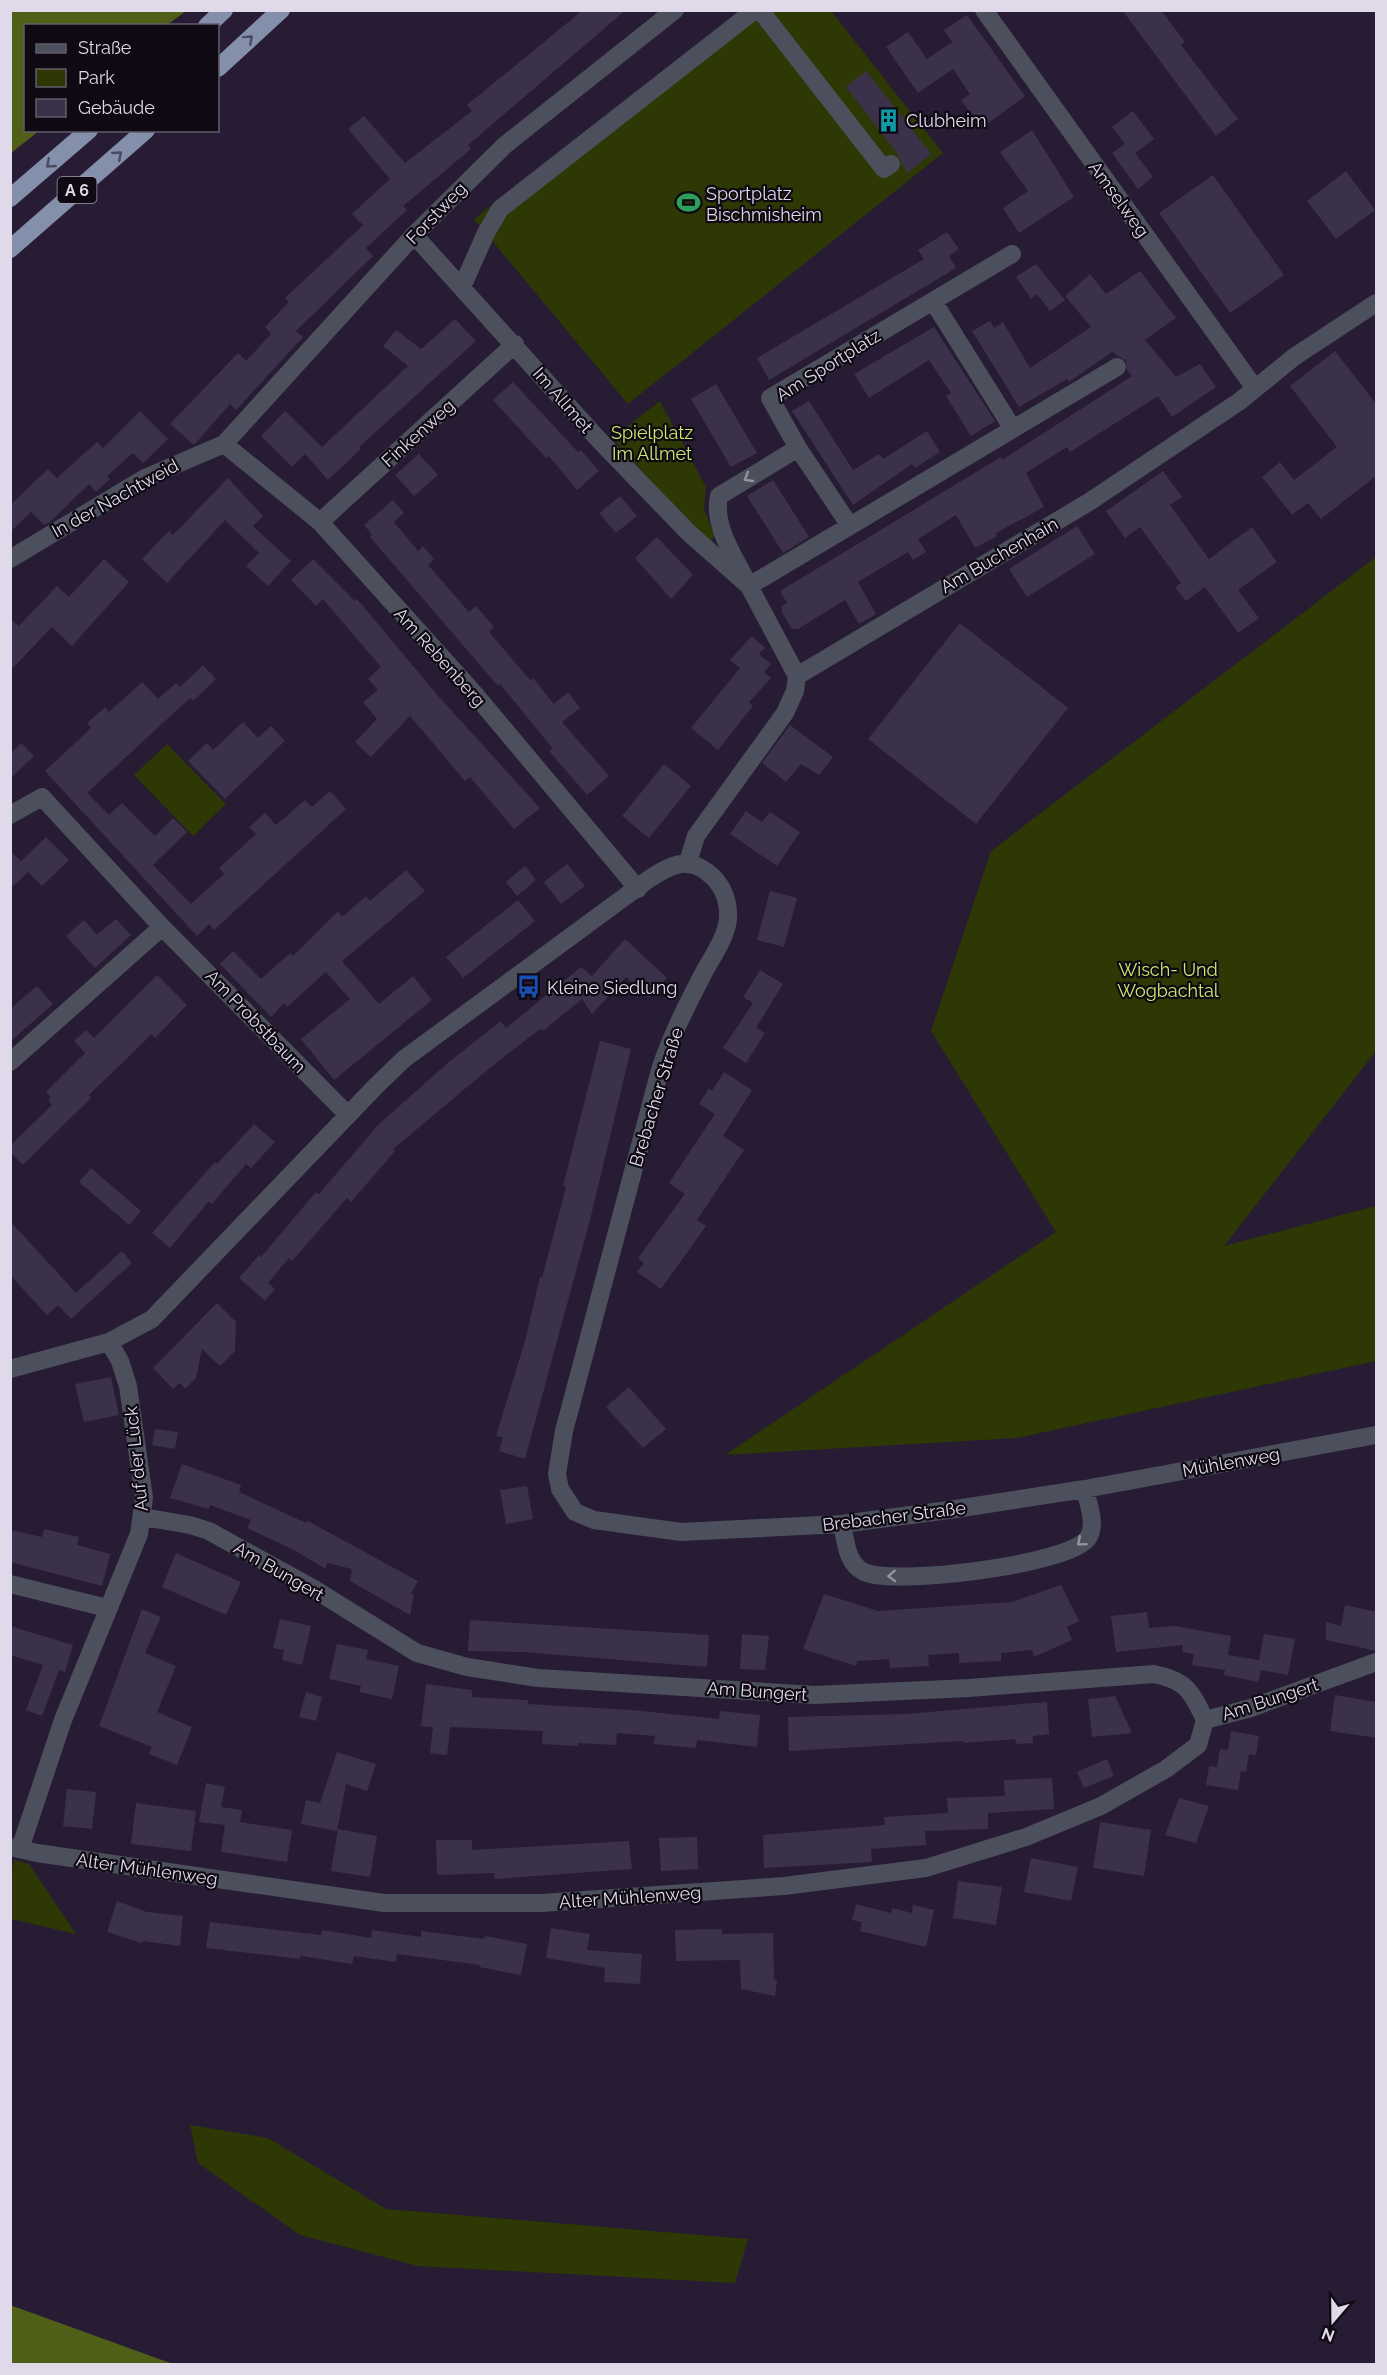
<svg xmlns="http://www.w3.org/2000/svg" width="1387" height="2375" font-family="Raleway,sans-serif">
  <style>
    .green { fill: #2d3805 }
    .forest { fill: #4f5f17 }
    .building { fill: #3c314a }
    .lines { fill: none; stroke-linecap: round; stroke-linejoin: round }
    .minor { stroke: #4c505c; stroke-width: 18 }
    .highway { stroke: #848fac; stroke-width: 18 }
    .oneway { stroke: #494c60 }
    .oneway2 { stroke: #9694a2 }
    .labels { text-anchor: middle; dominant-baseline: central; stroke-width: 4.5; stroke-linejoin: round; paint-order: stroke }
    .shield { fill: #0e0913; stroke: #a09ba9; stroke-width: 1.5 }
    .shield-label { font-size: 16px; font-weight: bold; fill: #dfd9e9 }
    .poi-label { font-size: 18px; fill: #dfd9e9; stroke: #0e0913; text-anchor: start }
    .street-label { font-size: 18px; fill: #dfd9e9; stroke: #0e0913 }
    .park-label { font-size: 18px; fill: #cce971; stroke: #0e0913 }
  </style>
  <rect width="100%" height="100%" fill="#271c34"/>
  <path class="green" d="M742 11H831L943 153 628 404 474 219Z
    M660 401 706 487 704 509 715 536 708 544 612 438Z
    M1376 557V1051L1224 1246 1376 1206V1361L1017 1438 725 1455 1056 1232 931 1031 991 851Z
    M167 744 226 804 193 836 134 775Z
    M14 1860 29 1864 76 1934 11 1919V1880Z
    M190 2125 268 2138 386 2209 748 2239 735 2283 418 2266 300 2235 198 2163Z"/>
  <path class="forest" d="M11 10H186V11L167 25 26 26V130L39 131 11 153Z
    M10 2305 173 2364H11Z"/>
  <path class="building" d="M583 10H626L468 145 471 149 403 206 407 210 366 248 373 256 296 331 303 337 236 410 230 404 194 445 170 424 238 353 246 361 271 334 265 327 289 302 285 298 363 225 352 214 390 179 348 129 364 116 405 163 472 111 467 105Z
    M1122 10H1161L1185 42 1181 45 1238 119 1216 136Z
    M967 15 1025 96 982 128 961 100 970 94 953 69 918 93 886 47 908 32 927 59 952 42 944 30Z
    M866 71 931 154 907 173 897 153 846 87Z
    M1133 111 1154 139 1135 153 1153 177 1138 189 1112 153 1125 144 1112 127Z
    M1032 130 1074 197 1019 233 1003 208 1028 191 1000 152Z
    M1346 171 1375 210 1336 239 1307 201Z
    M1213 175 1284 275 1230 313 1159 213Z
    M947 232 959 249 949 256 956 268 769 380 757 358 924 259 918 250Z
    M1036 264 1065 300 1050 311 1037 294 1031 299 1016 277Z
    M1140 271 1176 318 1145 340 1176 377 1200 364 1216 387 1172 417 1158 396 1070 452 1067 447 1026 473 1044 507 996 533 997 536 975 548 956 515 918 539 926 552 913 560 908 552 858 582 876 614 859 624 845 600 798 629H792L782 613V606L787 603 780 591 1001 457 1002 460 1132 376 1127 370 1126 361 1112 352 1069 382 1067 379 1019 407 972 331 990 321 994 328 1003 322 1030 368 1091 327 1065 296 1090 274 1106 294Z
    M455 319 476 341 359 447 361 449 328 480 305 454 292 467 261 436 285 411 322 447 408 366 383 346 396 330 421 349Z
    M934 327 995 421 971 436 946 396 951 393 929 360 869 398 854 374Z
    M1335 351 1377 405V475L1321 519 1308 503 1292 515 1262 477 1280 462 1294 480 1337 447 1290 386Z
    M513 382 578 452 581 450 599 471 577 490 549 456 546 458 493 400Z
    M716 384 757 453 731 467 691 399Z
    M809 401 853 470 879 454 883 459 927 431 940 452 915 468 912 464 853 505 792 411Z
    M140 411 168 439 143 463 133 453 107 476 110 479 96 492 89 484 50 522 44 525 31 512 10 532V505L48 469 57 478 97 442 103 448Z
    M419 454 438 475 414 496 395 475Z
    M1163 471 1182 497 1170 505 1209 559 1252 527 1277 562 1238 590 1259 618 1238 633 1205 587 1186 601 1175 587 1181 583 1140 527 1125 538 1106 511Z
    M228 478 263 516 253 526 291 561 268 586 246 566 259 553 225 520 167 583 142 559 169 531 173 535Z
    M773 480 809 537 783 553 747 496Z
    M620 496 637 516 616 533 599 513Z
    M393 500 404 513 394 522 418 551 423 546 434 559 428 565 469 612 476 606 494 627 489 632 530 680 533 678 554 704 568 692 580 708 562 722 609 776 587 795 549 751 553 749 500 684 498 686 370 537 372 535 364 525Z
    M1077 526 1095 554 1027 597 1009 569Z
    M657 537 693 575 671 599 635 558Z
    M104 559 129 582 72 646 52 627 10 671V619L19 626 57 586 69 597Z
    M313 559 355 601 357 599 440 698 540 808 514 829 470 777 465 781 410 716 371 757 355 742 377 719 363 702 378 690 368 679 381 667 323 599 316 606 291 580Z
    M960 623 1068 708 976 824 868 739Z
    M752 636 765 648 759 654 771 664 764 672 771 678 749 702 753 706 718 750 691 728 740 668 730 660Z
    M203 665 216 679 193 701 190 698 87 793 109 815 122 803 155 836 173 818 187 832 153 865 191 904 224 874 219 868 256 834 249 827 265 813 276 825 305 800 312 807 330 791 346 809 214 930 209 924 197 936 45 771 91 728 87 723 105 707 109 712 142 682 158 699 176 683 180 687Z
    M243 722 258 738 271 726 285 741 225 799 188 761 207 743 213 750Z
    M790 725 833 757 819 775 801 764 786 782 762 763Z
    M21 743 34 756 10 779V754Z
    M664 764 691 786 649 838 622 816Z
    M746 811 762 822 770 812 800 832 777 866 730 834Z
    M46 837 69 860 42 886 28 872 10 889V851L21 861Z
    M567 864 585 886 561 904 544 882Z
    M525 866 536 880 517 896 506 882Z
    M406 870 425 891 342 961 379 1004 413 976 432 1000 334 1080 301 1039 350 999 326 972 287 1007 284 1003 271 1017 220 964 233 951 261 979 290 953 293 956 338 911 342 917 366 896 370 901Z
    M770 891 797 898 784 947 757 940Z
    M518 900 535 921 463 978 446 957Z
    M116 919 131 935 95 968 66 936 84 920 97 935Z
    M625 939 667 978 649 998 626 977 592 1014 582 999 543 1031 540 1029 491 1067 393 1149 395 1151 351 1202 347 1198 292 1261 289 1258 268 1283 275 1289 265 1301 239 1278 259 1255 261 1257 316 1192 319 1194 378 1125 450 1061 501 1021 506 1028 581 967 592 976Z
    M760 970 783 984 756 1028 765 1033 746 1063 723 1048 753 1003 743 997Z
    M157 975 187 1005 155 1038 152 1034 89 1095 91 1098 23 1165 10 1152V1146L52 1105 48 1100 51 1097 46 1092 85 1053 74 1041 86 1030 94 1038Z
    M37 986 53 1004 10 1042V1009Z
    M600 1041 631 1049 591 1216 525 1459 499 1451 503 1437 496 1436 525 1341 540 1277 542 1278 566 1187 563 1186Z
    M724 1072 752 1090 723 1136 744 1150 697 1220 706 1226 661 1289 637 1272 644 1263 638 1258 685 1194 669 1183 715 1114 699 1104 709 1088 712 1091Z
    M254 1124 275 1142 251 1168 246 1164 212 1204 209 1201 170 1248 152 1233 215 1162 217 1164Z
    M91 1168 141 1211 129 1225 79 1182Z
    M10 1221 76 1293 122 1251 132 1263 71 1319 58 1305 47 1315 10 1275Z
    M217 1303 236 1322 235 1351 220 1366 202 1349 196 1378 185 1389 180 1383 173 1389 153 1368Z
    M111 1377 119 1415 84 1422 75 1384Z
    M629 1387 666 1429 643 1448 606 1407Z
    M155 1429 178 1432 175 1449 152 1445Z
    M182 1464 241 1485 239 1492 306 1523 308 1521 418 1581 411 1594 414 1595 410 1615 350 1581 352 1569 327 1563 326 1569 292 1549 247 1528 251 1520 210 1505 209 1509 170 1498Z
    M527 1486 533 1519 506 1524 500 1490Z
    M44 1529 79 1537 77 1545 110 1554 102 1586 10 1562V1530L42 1537Z
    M176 1553 241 1582 226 1615 162 1587Z
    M1061 1585 1079 1621 1067 1627 1072 1640 1034 1657 1032 1650 1001 1653V1661L959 1663V1653L928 1655 929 1666 890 1668 889 1659 857 1661 856 1666 803 1649 824 1594 878 1611 1012 1602Z
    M1345 1605 1377 1612V1651L1326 1640V1622L1341 1626Z
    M142 1609 161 1617 145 1653 176 1666 157 1712 192 1727 177 1765 149 1754 152 1747 99 1726Z
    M1147 1612 1149 1628 1175 1626 1231 1636 1228 1655 1259 1660 1264 1634 1295 1639 1288 1675 1261 1670 1258 1682 1224 1675 1225 1670 1192 1665 1194 1654 1182 1652 1183 1645 1116 1652 1111 1616Z
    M280 1619 311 1626 302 1665 282 1660 284 1650 273 1648Z
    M470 1620 709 1635 707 1667 523 1652 468 1651Z
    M10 1626 73 1645 65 1672 59 1670 42 1716 26 1710 43 1665 10 1655Z
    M742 1634 769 1636 765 1670 740 1669Z
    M337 1644 368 1650 366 1659 399 1666 392 1699 359 1692 361 1686 329 1679Z
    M426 1684 472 1690V1697L528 1700V1704L632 1710 719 1719 720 1711 760 1715 757 1747 697 1740 696 1748 654 1744 655 1736 617 1733 616 1745 578 1743V1746L542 1744 543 1731 450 1727 447 1755 430 1753 433 1727 421 1726Z
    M306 1692 322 1697 316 1721 299 1717Z
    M1335 1695 1377 1702V1738L1330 1731Z
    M1115 1696 1132 1733 1092 1737 1088 1699Z
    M1047 1702 1049 1734 1033 1736V1743L1016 1744 1015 1739 964 1743V1741L789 1751 788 1717 905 1714Z
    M1231 1731 1259 1736 1256 1755 1249 1754 1246 1772 1241 1771 1238 1790 1206 1785 1209 1766 1217 1767 1220 1749 1228 1750Z
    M337 1752 376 1764 367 1791 346 1784 337 1831 301 1824 306 1800 320 1803Z
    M1107 1759 1114 1776 1084 1788 1077 1772Z
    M1052 1778 1054 1809 988 1813V1829L925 1831 926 1845 871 1849 872 1862 764 1868 763 1835 885 1825 884 1817 948 1813 947 1798 1005 1796 1004 1780Z
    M206 1783 225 1787 221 1807 242 1810 240 1822 292 1830 287 1862 221 1852 225 1825 199 1822Z
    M67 1789 96 1792 92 1829 63 1826Z
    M1179 1798 1209 1806 1196 1843 1165 1835Z
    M136 1803 196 1811 191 1851 131 1844Z
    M1100 1822 1151 1830 1144 1876 1093 1868Z
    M338 1829 377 1836 370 1877 331 1871Z
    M697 1837 698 1869 661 1871 659 1838Z
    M436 1840H472V1850L629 1841 632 1869 495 1879 494 1873 437 1875Z
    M1031 1858 1078 1867 1071 1901 1024 1892Z
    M958 1881 1002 1887 996 1925 953 1918Z
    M117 1901 147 1912 183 1916 180 1946 143 1941 142 1943 107 1932Z
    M856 1904 891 1913 892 1908 912 1913 913 1905 934 1910 926 1947 860 1931 862 1922 852 1920Z
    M210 1922 321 1935 322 1930 371 1938 372 1930 421 1937V1931L484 1939 485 1936 527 1944 521 1975 479 1967 480 1965 397 1954 396 1962 354 1956 352 1964 301 1956 300 1959 206 1948Z
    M551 1928 590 1934 587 1950 642 1954 640 1984 604 1982 605 1968 546 1958Z
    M722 1929V1934L773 1933 774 1979 777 1980 775 1996 741 1989 740 1960 676 1961 675 1930Z"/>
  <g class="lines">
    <path class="minor" d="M760 10 884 169 891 164
      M984 10 1254 387
      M414 235 599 440 689 533 749 586 797 676
      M462 287 486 233 500 209 755 10
      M933 301 1012 254
      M224 444 320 522 473 692 638 889
      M798 448 719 496C712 526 736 559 749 586L1117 367
      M320 522 515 344
      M850 526 798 448 770 398 933 301 1013 429
      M10 559 145 478 224 444 414 235 505 145 675 10
      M10 815 42 797 162 927 348 1115
      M688 862 696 836 785 713 795 691 797 676 1089 502 1240 401 1294 357 1376 303
      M10 1062 162 927
      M10 1369 109 1342 152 1319 376 1086 404 1059 649 879C669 866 686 856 707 872 722 883 729 900 728 919 726 938 712 957 703 974 687 1005 671 1036 660 1070L564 1431 557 1474 560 1489 575 1512 594 1520 681 1532 842 1524 949 1510 1085 1489 1376 1435
      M143 1517 190 1525 209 1531 314 1589 417 1653 467 1667 538 1678 815 1695 969 1688 1154 1674C1187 1681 1191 1691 1205 1720
      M842 1524C846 1541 846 1563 864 1572 894 1586 1069 1565 1088 1538 1097 1524 1088 1504 1085 1489
      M10 1584 107 1608
      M1205 1720 1251 1708 1376 1662
      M10 1847 37 1853 384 1903H542L784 1886 926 1868 1026 1837 1101 1806 1166 1769 1198 1745 1205 1720
      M20 1849 63 1720 139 1534 144 1498 128 1386 120 1361 109 1342"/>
    <path class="highway" d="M207 26 224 10
      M218 68 281 10
      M10 198 89 130
      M10 249 146 130"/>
  </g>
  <defs><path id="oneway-chevron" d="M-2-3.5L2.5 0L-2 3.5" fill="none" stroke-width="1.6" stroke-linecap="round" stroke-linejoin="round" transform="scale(1.5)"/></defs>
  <g class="oneway">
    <use href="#oneway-chevron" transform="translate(249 39) rotate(-42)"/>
    <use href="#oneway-chevron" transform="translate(118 155) rotate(-41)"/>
    <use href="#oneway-chevron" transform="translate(50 164) rotate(139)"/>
  </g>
  <g class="oneway2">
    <use href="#oneway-chevron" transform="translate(748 478) rotate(149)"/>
    <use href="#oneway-chevron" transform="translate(1081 1542) rotate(140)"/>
    <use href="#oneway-chevron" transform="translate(892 1576) rotate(178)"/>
  </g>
  <defs>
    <symbol id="building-bare" viewBox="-9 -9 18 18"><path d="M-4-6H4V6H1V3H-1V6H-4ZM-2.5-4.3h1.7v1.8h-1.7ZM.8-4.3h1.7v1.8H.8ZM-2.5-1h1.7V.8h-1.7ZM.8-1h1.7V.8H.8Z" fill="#0f9aa8" stroke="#0e0913" stroke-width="2.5" paint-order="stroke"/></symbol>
    <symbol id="stadium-bare" viewBox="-9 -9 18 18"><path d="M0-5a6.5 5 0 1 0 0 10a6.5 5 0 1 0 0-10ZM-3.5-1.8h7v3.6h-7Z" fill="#2e9e5b" stroke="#0e0913" stroke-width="2.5" paint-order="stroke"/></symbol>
    <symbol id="bus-bare" viewBox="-9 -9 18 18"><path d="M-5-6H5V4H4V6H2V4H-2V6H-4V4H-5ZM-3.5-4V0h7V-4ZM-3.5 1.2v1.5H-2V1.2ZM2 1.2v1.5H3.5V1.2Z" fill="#1a4fb4" stroke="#0e0913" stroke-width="2.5" paint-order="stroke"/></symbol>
  </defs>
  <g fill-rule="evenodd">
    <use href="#building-bare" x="872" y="104" width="33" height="33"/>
    <use href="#stadium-bare" x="672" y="186" width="33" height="33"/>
    <use href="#bus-bare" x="512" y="970" width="33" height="33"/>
  </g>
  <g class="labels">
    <rect class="shield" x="57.5" y="177" width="39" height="26" rx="4.5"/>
    <g class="shield-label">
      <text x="77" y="190">A 6</text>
    </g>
    <g class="poi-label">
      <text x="906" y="120">Clubheim</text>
      <text x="706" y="193">Sportplatz<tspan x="706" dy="21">Bischmisheim</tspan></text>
      <text x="547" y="987">Kleine Siedlung</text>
    </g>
    <g class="street-label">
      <text transform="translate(1119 199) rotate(54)">Amselweg</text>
      <text transform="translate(436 213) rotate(-46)">Forstweg</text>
      <text transform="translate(828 365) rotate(-32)">Am Sportplatz</text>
      <text transform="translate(563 400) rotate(49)">Im Allmet</text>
      <text transform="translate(418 433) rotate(-42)">Finkenweg</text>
      <text transform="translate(115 498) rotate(-29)">In der Nachtweid</text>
      <text transform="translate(999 555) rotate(-30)">Am Buchenhain</text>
      <text transform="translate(440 657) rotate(48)">Am Rebenberg</text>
      <text transform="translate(256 1021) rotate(46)">Am Probstbaum</text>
      <text transform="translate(656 1097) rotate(-73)">Brebacher Straße</text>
      <text transform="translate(136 1459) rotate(-96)">Auf der Lück</text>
      <text transform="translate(1231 1462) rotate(-10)">Mühlenweg</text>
      <text transform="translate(894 1516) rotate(-7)">Brebacher Straße</text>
      <text transform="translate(279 1571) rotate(30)">Am Bungert</text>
      <text transform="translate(757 1691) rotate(4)">Am Bungert</text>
      <text transform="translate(1270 1699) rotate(-18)">Am Bungert</text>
      <text transform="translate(147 1869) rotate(8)">Alter Mühlenweg</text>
      <text transform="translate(630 1897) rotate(-4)">Alter Mühlenweg</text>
    </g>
    <g class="park-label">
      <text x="652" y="432">Spielplatz<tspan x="652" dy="21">Im Allmet</tspan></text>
      <text x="1168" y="969">Wisch- Und<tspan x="1168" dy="21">Wogbachtal</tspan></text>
    </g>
  </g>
  <rect width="1387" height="2375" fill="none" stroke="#dfd9e9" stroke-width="24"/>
  <rect x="24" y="24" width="195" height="108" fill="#0e0913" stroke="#625c69" stroke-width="1.5"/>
  <rect x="36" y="44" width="30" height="9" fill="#4c505c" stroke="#625c69" stroke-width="1.5"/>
  <text x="78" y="54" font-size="18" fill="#dfd9e9">Straße</text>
  <rect x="36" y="69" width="30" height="18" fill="#2d3805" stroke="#625c69" stroke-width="1.5"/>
  <text x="78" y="84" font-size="18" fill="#dfd9e9">Park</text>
  <rect x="36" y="99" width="30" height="18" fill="#3c314a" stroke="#625c69" stroke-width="1.5"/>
  <text x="78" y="114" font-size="18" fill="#dfd9e9">Gebäude</text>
  <g transform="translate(1333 2321) rotate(200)" stroke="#0e0913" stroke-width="4.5" paint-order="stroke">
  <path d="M0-4.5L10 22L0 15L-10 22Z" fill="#dfd9e9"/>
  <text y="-9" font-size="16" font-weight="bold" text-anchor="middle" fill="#dfd9e9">N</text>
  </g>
</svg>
